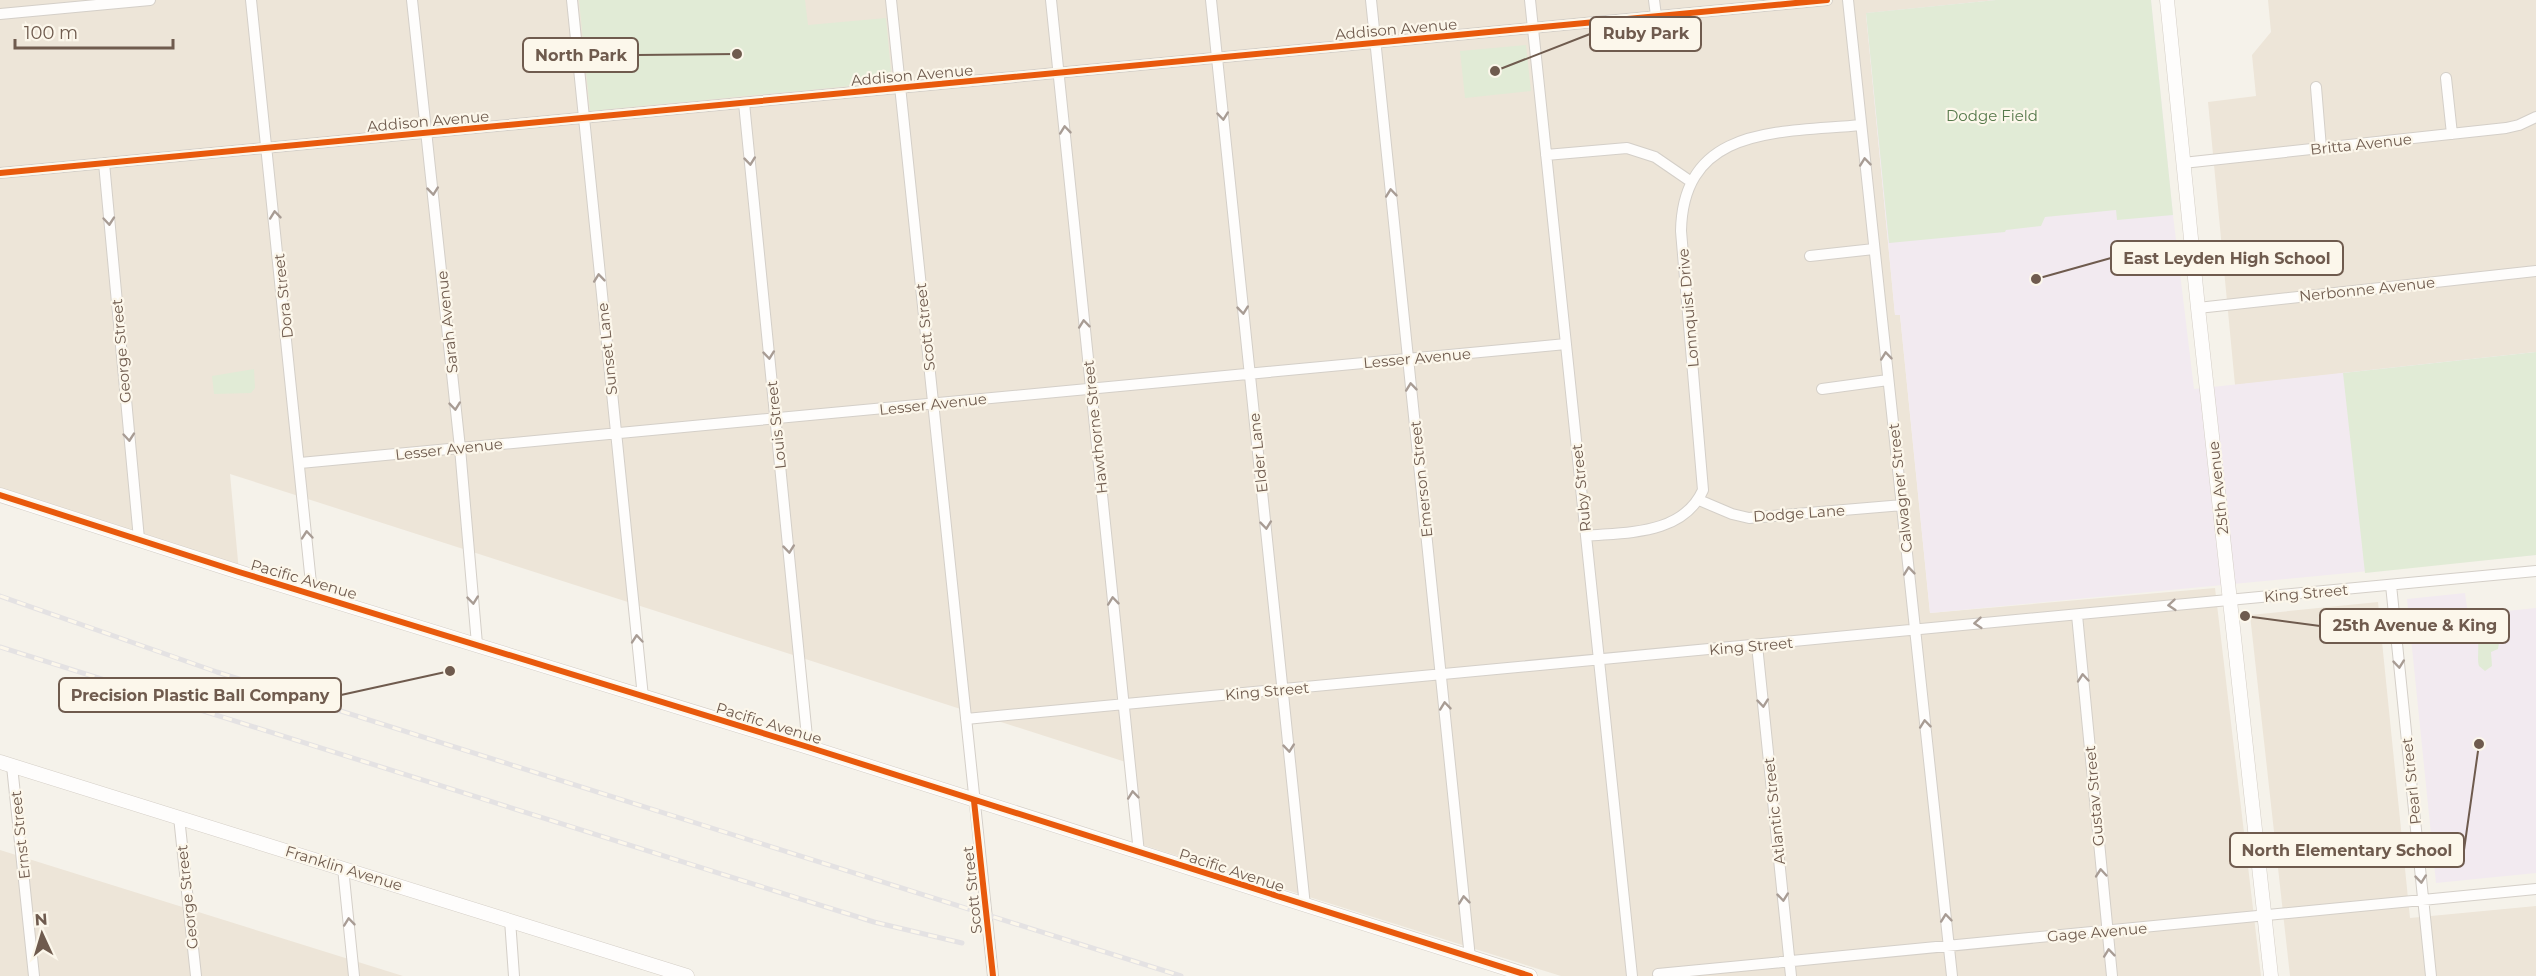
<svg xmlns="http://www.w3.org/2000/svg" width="2536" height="976" font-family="Montserrat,sans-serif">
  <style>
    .residential { fill: #ede5d8 }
    .education { fill: #f2eaf0 }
    .green { fill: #e1ebd6 }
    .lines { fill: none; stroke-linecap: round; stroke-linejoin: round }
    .street-casing { stroke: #d4cfc8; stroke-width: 12 }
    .secondary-casing { stroke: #d4cec6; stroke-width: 15 }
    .street { stroke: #fefdfc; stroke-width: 10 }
    .secondary { stroke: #fefdfc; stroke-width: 14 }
    .rail-casing { stroke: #e4e2e3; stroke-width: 5 }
    .rail { stroke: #fcf7eb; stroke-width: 3; stroke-dasharray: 9; stroke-linecap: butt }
    .cycleway-casing { stroke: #fcf7eb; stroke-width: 10 }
    .cycleway { stroke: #e8590c; stroke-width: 6 }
    .oneway { stroke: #a89c94 }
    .labels { text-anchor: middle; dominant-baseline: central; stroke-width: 4.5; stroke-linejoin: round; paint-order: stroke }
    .street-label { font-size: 15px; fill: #6f5b4e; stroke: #fcf7eb }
    .park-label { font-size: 15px; fill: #56794b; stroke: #fcf7eb }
    .leader { fill: none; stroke: #6f5b4e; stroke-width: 2 }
    .callout-dot { fill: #6f5b4e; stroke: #fcf7eb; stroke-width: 2 }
    .callout { fill: #fcf7eb; stroke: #6f5b4e; stroke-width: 2 }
    .callout-label { font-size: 16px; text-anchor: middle; font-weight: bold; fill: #6f5b4e }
  </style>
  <rect width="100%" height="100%" fill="#f5f2ea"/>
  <path class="residential" d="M0 0H1996L1866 14 1895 315H1900L1930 613 2215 588 2261 976H1561L1143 845 1135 765 230 474 239 572 0 493Z
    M2268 0H2536V352L2235 385 2208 102 2256 96 2252 55 2271 32Z
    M2378 602 2410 918 2536 906V976H2290L2250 615Z
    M0 850 403 976H0Z"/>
  <path class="education" d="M1996 0H2151L2173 215 2194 389 2536 352V555L1930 613 1900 315H1895L1866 13Z
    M2465 593 2468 615 2536 608V873L2436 883 2407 599Z"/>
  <path class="green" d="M579 0H805L808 25 886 18 892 82 590 111Z
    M1996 0H2151L2173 215 2117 220 2116 210 2045 217 2041 226 2006 230 2005 232 1889 243 1866 13Z
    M1526 45 1531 91 1465 98 1460 51Z
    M2536 352V555L2365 573 2343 373Z
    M254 369 255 388 251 393 214 394 212 376Z
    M2485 636H2494L2499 643 2498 649 2491 652 2492 666 2485 671 2479 666C2477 660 2479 649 2478 641Z"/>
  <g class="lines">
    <defs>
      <path id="street" d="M251 0 312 593
        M412 0 460 448 477 644
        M572 0 643 697
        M891 0 993 976
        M1051 0 1139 853
        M1211 0 1305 906
        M1371 0 1470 958
        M1530 0 1632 976
        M1654 0 1656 16
        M1848 0 1952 976
        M0 14 150 0
        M2446 78 2452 134
        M2316 87 2321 148
        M744 103 808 747
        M1546 155 1627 148 1655 157 1690 181
        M104 163 139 539
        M2183 163 2506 128 2519 125 2536 117
        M0 173 1827 0
        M1810 256 1874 249
        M2198 308 2536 271
        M1822 389 1888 380
        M300 463 1566 344
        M1699 500 1732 514 1749 518 1903 505
        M1586 536C1627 532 1683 535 1703 490L1681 231C1683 124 1782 133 1861 125
        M2391 585 2431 976
        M2077 615 2112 976
        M1757 645 1791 976
        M966 719 2536 571
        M12 766 34 976
        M179 817 196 976
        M343 868 354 976
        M510 920 514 976
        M1658 974 2536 889"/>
      <path id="secondary" d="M2167 0 2198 308 2271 976
        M0 495 239 572 808 747 1530 976
        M0 762 687 976"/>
    </defs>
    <use href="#street" class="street-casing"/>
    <use href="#secondary" class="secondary-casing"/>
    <use href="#street" class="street"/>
    <use href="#secondary" class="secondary"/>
    <defs>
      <path id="rail" d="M0 596 217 672 1181 976
        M0 647 874 922 962 943"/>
    </defs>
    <use href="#rail" class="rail-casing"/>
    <use href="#rail" class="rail"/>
    <defs>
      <path id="cycleway" d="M0 173 1827 0
        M0 495 239 572 808 747 1530 976
        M974 801 993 976"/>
    </defs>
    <use href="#cycleway" class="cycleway-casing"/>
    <use href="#cycleway" class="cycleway"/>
  </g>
  <defs><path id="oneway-chevron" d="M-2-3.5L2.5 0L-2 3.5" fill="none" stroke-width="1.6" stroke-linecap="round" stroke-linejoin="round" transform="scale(1.5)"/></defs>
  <g class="oneway">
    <use href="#oneway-chevron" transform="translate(1223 116) rotate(84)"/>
    <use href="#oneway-chevron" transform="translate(1065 130) rotate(-96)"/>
    <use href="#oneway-chevron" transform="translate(750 161) rotate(84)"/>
    <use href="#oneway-chevron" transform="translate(1865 162) rotate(-96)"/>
    <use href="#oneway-chevron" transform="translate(433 191) rotate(84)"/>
    <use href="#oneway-chevron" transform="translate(1391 193) rotate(-96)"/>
    <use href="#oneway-chevron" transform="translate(275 215) rotate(-96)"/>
    <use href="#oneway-chevron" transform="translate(109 221) rotate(85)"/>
    <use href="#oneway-chevron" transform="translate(599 278) rotate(-96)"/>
    <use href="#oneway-chevron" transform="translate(1243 310) rotate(84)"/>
    <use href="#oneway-chevron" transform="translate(1084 324) rotate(-96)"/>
    <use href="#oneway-chevron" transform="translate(769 355) rotate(84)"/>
    <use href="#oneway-chevron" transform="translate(1886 356) rotate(-96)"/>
    <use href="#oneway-chevron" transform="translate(1411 387) rotate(-96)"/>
    <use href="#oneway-chevron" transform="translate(455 406) rotate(84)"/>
    <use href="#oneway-chevron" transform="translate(129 437) rotate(85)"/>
    <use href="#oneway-chevron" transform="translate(1266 525) rotate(84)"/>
    <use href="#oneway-chevron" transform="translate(307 535) rotate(-95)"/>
    <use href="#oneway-chevron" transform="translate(789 549) rotate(84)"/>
    <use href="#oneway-chevron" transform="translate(1909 571) rotate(-96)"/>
    <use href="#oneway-chevron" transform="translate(473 600) rotate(84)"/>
    <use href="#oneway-chevron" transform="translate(1113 601) rotate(-96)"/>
    <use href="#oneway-chevron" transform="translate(2172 605) rotate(175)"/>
    <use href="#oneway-chevron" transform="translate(1978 623) rotate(175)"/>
    <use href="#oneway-chevron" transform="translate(637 639) rotate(-95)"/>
    <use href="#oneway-chevron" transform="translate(2399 664) rotate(84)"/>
    <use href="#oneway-chevron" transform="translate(2083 678) rotate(-95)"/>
    <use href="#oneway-chevron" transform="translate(1763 703) rotate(84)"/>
    <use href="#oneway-chevron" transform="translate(1445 706) rotate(-96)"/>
    <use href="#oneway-chevron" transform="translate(1925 724) rotate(-96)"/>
    <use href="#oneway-chevron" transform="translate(1289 748) rotate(84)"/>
    <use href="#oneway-chevron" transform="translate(1133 795) rotate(-96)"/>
    <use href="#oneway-chevron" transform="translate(2101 873) rotate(-95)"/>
    <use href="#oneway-chevron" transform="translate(2421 879) rotate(84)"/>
    <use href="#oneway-chevron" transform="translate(1783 897) rotate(84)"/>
    <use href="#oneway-chevron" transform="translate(1464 900) rotate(-96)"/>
    <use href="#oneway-chevron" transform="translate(1946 918) rotate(-96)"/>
    <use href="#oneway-chevron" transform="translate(349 922) rotate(-96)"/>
    <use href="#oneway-chevron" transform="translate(2109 953) rotate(-96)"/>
  </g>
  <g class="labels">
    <g class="street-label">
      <text transform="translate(1396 29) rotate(-5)">Addison Avenue</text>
      <text transform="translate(912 75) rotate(-5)">Addison Avenue</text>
      <text transform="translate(428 121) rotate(-5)">Addison Avenue</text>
      <text transform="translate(2361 144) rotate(-6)">Britta Avenue</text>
      <text transform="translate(2367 289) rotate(-6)">Nerbonne Avenue</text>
      <text transform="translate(283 296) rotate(-96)">Dora Street</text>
      <text transform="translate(1688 308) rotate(-95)">Lonnquist Drive</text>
      <text transform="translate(447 322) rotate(-96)">Sarah Avenue</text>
      <text transform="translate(925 327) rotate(-96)">Scott Street</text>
      <text transform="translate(607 349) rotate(-96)">Sunset Lane</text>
      <text transform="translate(121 351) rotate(-95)">George Street</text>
      <text transform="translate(1417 358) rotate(-5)">Lesser Avenue</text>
      <text transform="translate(933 404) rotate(-6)">Lesser Avenue</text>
      <text transform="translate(776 425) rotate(-96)">Louis Street</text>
      <text transform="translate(1095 427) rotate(-96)">Hawthorne Street</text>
      <text transform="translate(449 449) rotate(-6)">Lesser Avenue</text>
      <text transform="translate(1258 453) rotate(-96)">Elder Lane</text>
      <text transform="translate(1421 479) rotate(-96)">Emerson Street</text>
      <text transform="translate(1581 488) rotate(-96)">Ruby Street</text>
      <text transform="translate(1900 488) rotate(-96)">Calwagner Street</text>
      <text transform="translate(2218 488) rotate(-96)">25th Avenue</text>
      <text transform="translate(1799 513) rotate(-4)">Dodge Lane</text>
      <text transform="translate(304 579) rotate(16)">Pacific Avenue</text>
      <text transform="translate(2306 593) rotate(-5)">King Street</text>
      <text transform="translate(1751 646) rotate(-5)">King Street</text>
      <text transform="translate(1267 691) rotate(-5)">King Street</text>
      <text transform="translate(769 723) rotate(17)">Pacific Avenue</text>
      <text transform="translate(2411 781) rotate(-96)">Pearl Street</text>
      <text transform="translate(2094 796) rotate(-95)">Gustav Street</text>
      <text transform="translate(1774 811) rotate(-96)">Atlantic Street</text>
      <text transform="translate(20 835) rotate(-96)">Ernst Street</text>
      <text transform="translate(344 868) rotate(17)">Franklin Avenue</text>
      <text transform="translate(1232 870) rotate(18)">Pacific Avenue</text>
      <text transform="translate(972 890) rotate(-96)">Scott Street</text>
      <text transform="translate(187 897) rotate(-96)">George Street</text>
      <text transform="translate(2097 932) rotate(-5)">Gage Avenue</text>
    </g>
    <g class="park-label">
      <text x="1992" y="115">Dodge Field</text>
    </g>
  </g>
  <path class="leader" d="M1495 71L1590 34M737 54L638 55M2036 279L2111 258M2245 616L2320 626M450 671L341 695M2479 744L2464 850"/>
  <g class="callout-dot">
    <circle cx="1495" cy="71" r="6"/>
    <circle cx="737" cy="54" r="6"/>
    <circle cx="2036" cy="279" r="6"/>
    <circle cx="2245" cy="616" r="6"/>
    <circle cx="450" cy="671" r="6"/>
    <circle cx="2479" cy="744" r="6"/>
  </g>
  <g class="callout">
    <rect x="1590" y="17" width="111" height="34" rx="6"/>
    <rect x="523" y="38" width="115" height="34" rx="6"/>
    <rect x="2111" y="241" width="232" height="34" rx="6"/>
    <rect x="2320" y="609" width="189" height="34" rx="6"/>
    <rect x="59" y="678" width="282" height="34" rx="6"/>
    <rect x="2230" y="833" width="234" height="34" rx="6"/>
  </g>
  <g class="callout-label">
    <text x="1646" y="39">Ruby Park</text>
    <text x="581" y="61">North Park</text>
    <text x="2227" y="264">East Leyden High School</text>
    <text x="2415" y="631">25th Avenue &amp; King</text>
    <text x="200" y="701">Precision Plastic Ball Company</text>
    <text x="2347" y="856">North Elementary School</text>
  </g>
  <g transform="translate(42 934) rotate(356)" stroke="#fcf7eb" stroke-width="4.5" paint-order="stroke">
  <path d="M0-4.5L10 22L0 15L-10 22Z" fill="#6f5b4e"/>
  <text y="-9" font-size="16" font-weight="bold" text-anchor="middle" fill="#6f5b4e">N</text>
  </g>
  <path d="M15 39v9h158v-9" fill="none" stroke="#6f5b4e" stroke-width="3"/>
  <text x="24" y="39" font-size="18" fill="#6f5b4e" stroke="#fcf7eb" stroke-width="4.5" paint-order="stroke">100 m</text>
</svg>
